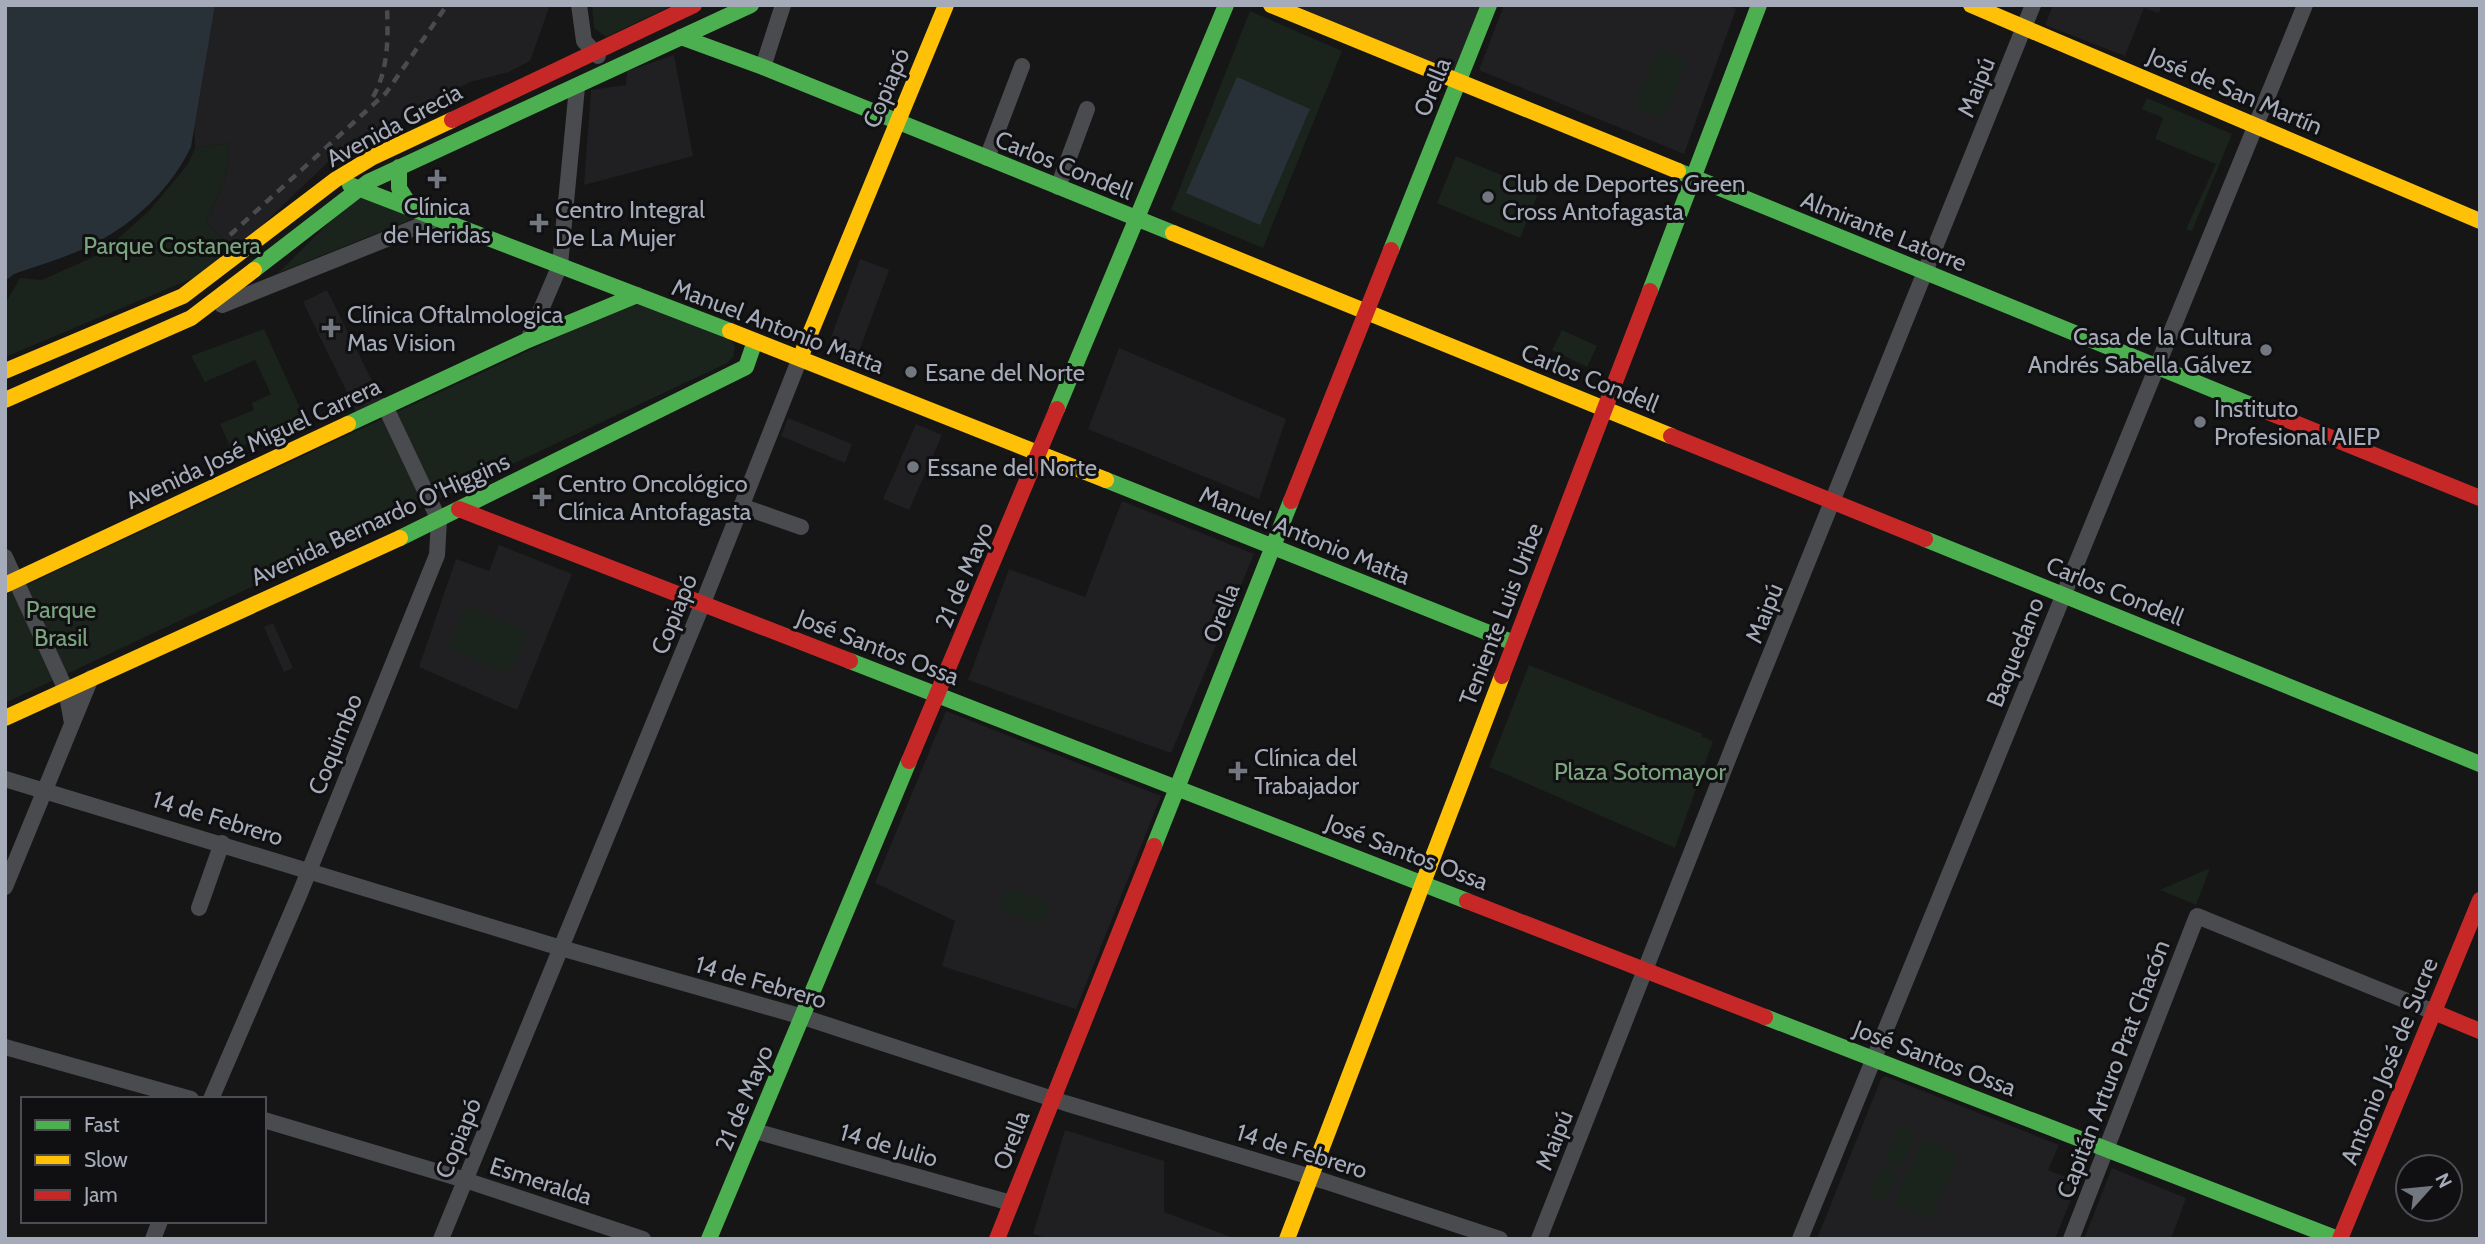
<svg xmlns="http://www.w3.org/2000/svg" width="2485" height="1244" font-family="Cabin,sans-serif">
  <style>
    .built { fill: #201f22 }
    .green { fill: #1b231d }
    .water { fill: #283038 }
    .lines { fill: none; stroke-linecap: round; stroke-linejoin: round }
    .street { stroke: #494b4f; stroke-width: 16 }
    .fast { stroke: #4caf50; stroke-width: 16 }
    .slow { stroke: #ffc107; stroke-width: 16 }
    .jam { stroke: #c62828; stroke-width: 16 }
    .rail { stroke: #494b4e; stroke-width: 4.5; stroke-dasharray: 9 7; stroke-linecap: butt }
    .poi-dot { fill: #73777f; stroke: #101012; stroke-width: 2.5 }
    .labels { text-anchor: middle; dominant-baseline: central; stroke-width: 6; stroke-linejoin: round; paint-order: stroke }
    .street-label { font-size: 24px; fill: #a5abb8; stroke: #101012 }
    .poi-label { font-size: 24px; fill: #a5abb8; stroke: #101012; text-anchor: start }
    .park-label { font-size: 24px; fill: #7ba47e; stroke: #101012 }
  </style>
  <rect width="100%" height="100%" fill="#161616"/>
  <path class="built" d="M215 5H550L530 61 509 72 470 82 344 147 235 251 206 223 226 176 229 143 195 148 194 122Z
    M1271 5H1489L1459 82Z
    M1504 5H1725L1736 9 1684 154 1479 70Z
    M2053 5H2162L2159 13 2144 8 2125 56 2045 25Z
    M674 55 693 156 584 185 591 90 626 85 627 71Z
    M860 259 889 270 858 354 829 343Z
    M327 290 383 403 358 415 303 302Z
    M1119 348 1286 419 1259 499 1088 429Z
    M788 418 852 444 845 463 781 436Z
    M916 424 942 435 909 510 883 499Z
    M1122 501 1254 554 1171 753 968 680 1009 569 1085 597Z
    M499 545 572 574 517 710 419 667 456 559 489 571Z
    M273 623 293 668 284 672 264 627Z
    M946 711 1161 796 1076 1009 942 966 955 921 875 883Z
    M1885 1076 2059 1145 2048 1170 2078 1182 2055 1239H1817L1881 1079Z
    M1065 1130 1164 1161V1212L1236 1239H1049L1033 1234Z
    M2112 1168 2186 1198 2171 1239H2084Z"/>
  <path class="green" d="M592 5H673L606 37 594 28Z
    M1250 11 1342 51 1263 248 1171 210Z
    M1658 49 1687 61 1663 119 1634 107Z
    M2147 98 2232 134 2192 231 2186 229 2216 164 2155 139 2163 118 2142 109Z
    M229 143 226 176 206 223 235 251 198 276 5 357V304L20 278 42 280 102 253 150 210 188 164 195 148Z
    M1456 156 1539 191 1520 238 1437 203Z
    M357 195 415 218 278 273Z
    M637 300 730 338 735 347 733 357 727 363 5 703V595Z
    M264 329 304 417 232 451 220 424 254 410 252 403 271 394 255 360 205 382 191 356Z
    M1562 330 1597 346 1587 367 1552 350Z
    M465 606 527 631 510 673 448 649Z
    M1529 665 1703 734 1701 736 1713 741 1675 848 1489 767Z
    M2210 868 2196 905 2160 890Z
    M1006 887 1050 902 1042 925 998 910Z
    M1900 1126 1916 1134 1900 1168 1884 1160Z
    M1922 1139 1959 1155 1931 1220 1894 1203Z
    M1882 1167 1897 1174 1884 1203 1869 1196Z"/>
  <path class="water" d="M5 5H215L191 147C173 185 138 220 101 240 75 255 42 264 14 274L5 281Z
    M1237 77 1310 109 1260 225 1186 193Z"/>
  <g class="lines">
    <path class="street" d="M579 5 584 41 598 56
      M763 67 783 5
      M987 158 1022 66
      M1058 187 1087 109
      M222 305 439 218
      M528 340 560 265 577 87
      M741 506 801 527
      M5 557 66 690 72 723
      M5 779 561 948 803 1017 1065 1103 1324 1181 1500 1239
      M5 887 91 678
      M199 908 222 843
      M5 1047 191 1099
      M211 1099 300 893 437 555 439 520 385 406
      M264 1120 465 1180 643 1239
      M755 1131 1011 1203
      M153 1239 160 1221
      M441 1239 703 603 800 358
      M1539 1239 1738 734 2033 5
      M1800 1239 2305 5
      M2071 1239 2197 916 2434 1012"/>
    <path class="fast" d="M681 37 763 67 1173 233
      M399 167V188L410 206
      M1678 171 2268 412
      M350 185 730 331
      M1391 250 1489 5
      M254 270 368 182 751 5
      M1650 291 1759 5
      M1057 409 1226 5
      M348 424 528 340 637 295
      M1106 480 1514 643
      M400 538 746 367 755 341
      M1925 539 2480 764
      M850 661 1467 901
      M1154 846 1291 501
      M1765 1017 2338 1239
      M709 1239 909 761"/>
    <path class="slow" d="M1271 5 1678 171
      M1971 5 2480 221
      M1173 233 1671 436
      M730 331 1106 480
      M800 358 946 5
      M5 371 183 296 335 180 373 157 452 120
      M5 400 191 318 254 270
      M5 585 348 424
      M5 718 400 538
      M1287 1239 1502 676"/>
    <path class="jam" d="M452 120 694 5
      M2268 412 2480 498
      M1671 436 1925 539
      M1291 501 1391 250
      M459 509 850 661
      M1502 676 1650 291
      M909 761 1057 409
      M1467 901 1765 1017
      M2434 1012 2480 1031
      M997 1239 1154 846
      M2340 1239 2480 900"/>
    <path class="rail" d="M373 97C389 68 388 38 387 5
      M230 235 386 93 447 5"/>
  </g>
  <g class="poi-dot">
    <path d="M433.5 168.5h7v7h7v7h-7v7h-7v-7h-7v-7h7z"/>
    <circle cx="1488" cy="197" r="7"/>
    <path d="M535.5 212.5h7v7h7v7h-7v7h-7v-7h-7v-7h7z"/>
    <path d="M327.5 317.5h7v7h7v7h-7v7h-7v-7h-7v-7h7z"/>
    <circle cx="2266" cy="350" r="7"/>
    <circle cx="911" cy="372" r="7"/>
    <circle cx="2200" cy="422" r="7"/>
    <circle cx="913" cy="467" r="7"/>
    <path d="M538.5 486.5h7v7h7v7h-7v7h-7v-7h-7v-7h7z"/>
    <path d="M1234.5 760.5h7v7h7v7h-7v7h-7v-7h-7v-7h7z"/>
  </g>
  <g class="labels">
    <g class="street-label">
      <text transform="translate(1432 87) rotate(-68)">Orella</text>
      <text transform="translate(1976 87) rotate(-68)">Maipú</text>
      <text transform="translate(886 88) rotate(-67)">Copiapó</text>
      <text transform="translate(2235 91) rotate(23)">José de San Martín</text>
      <text transform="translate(394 125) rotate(-28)">Avenida Grecia</text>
      <text transform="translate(1064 165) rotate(22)">Carlos Condell</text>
      <text transform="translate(1884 231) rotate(22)">Almirante Latorre</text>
      <text transform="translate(778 326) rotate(21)">Manuel Antonio Matta</text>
      <text transform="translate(1590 378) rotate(22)">Carlos Condell</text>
      <text transform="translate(253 443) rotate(-25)">Avenida José Miguel Carrera</text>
      <text transform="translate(380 519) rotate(-25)">Avenida Bernardo O'Higgins</text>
      <text transform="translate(1305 535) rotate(22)">Manuel Antonio Matta</text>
      <text transform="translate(964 575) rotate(-67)">21 de Mayo</text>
      <text transform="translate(2115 591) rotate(22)">Carlos Condell</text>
      <text transform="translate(1221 613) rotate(-69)">Orella</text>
      <text transform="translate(1764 613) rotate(-68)">Maipú</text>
      <text transform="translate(674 614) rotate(-68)">Copiapó</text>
      <text transform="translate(1501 614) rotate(-69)">Teniente Luis Uribe</text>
      <text transform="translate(878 647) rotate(21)">José Santos Ossa</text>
      <text transform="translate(2015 652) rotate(-68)">Baquedano</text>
      <text transform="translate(335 744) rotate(-68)">Coquimbo</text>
      <text transform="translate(218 818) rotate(17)">14 de Febrero</text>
      <text transform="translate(1407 852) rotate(21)">José Santos Ossa</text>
      <text transform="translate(761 982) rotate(16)">14 de Febrero</text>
      <text transform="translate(1935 1058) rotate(21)">José Santos Ossa</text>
      <text transform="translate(2389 1061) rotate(-68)">Antonio José de Sucre</text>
      <text transform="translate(2113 1069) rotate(-69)">Capitán Arturo Prat Chacón</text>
      <text transform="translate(744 1098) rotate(-67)">21 de Mayo</text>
      <text transform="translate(458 1138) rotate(-68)">Copiapó</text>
      <text transform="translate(1011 1140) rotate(-69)">Orella</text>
      <text transform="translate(1554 1140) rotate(-68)">Maipú</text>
      <text transform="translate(889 1145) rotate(16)">14 de Julio</text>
      <text transform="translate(1302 1151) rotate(17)">14 de Febrero</text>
      <text transform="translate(541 1181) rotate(18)">Esmeralda</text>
    </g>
    <g class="poi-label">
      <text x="1502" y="183">Club de Deportes Green<tspan x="1502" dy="28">Cross Antofagasta</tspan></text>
      <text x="437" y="206" text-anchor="middle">Clínica<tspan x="437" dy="28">de Heridas</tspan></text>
      <text x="555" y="209">Centro Integral<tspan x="555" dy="28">De La Mujer</tspan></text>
      <text x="347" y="314">Clínica Oftalmologica<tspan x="347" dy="28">Mas Vision</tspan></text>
      <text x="2252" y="336" text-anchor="end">Casa de la Cultura<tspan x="2252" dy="28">Andrés Sabella Gálvez</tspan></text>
      <text x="925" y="372">Esane del Norte</text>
      <text x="2214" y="408">Instituto<tspan x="2214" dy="28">Profesional AIEP</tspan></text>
      <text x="927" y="467">Essane del Norte</text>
      <text x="558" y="483">Centro Oncológico<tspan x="558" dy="28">Clínica Antofagasta</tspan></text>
      <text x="1254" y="757">Clínica del<tspan x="1254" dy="28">Trabajador</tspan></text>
    </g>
    <g class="park-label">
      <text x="172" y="245">Parque Costanera</text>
      <text x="61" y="609">Parque<tspan x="61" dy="28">Brasil</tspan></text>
      <text x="1640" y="771">Plaza Sotomayor</text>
    </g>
  </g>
  <rect width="2485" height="1244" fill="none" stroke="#a5abb8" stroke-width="14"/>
  <rect x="21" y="1097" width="245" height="126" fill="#101012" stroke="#4c4e54" stroke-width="2"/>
  <rect x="35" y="1120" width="35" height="10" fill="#4caf50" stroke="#4c4e54" stroke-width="2"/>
  <text x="84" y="1132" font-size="21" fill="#a5abb8">Fast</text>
  <rect x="35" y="1155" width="35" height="10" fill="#ffc107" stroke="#4c4e54" stroke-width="2"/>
  <text x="84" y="1167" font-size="21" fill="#a5abb8">Slow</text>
  <rect x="35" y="1190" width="35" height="10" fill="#c62828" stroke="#4c4e54" stroke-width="2"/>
  <text x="84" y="1202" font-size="21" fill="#a5abb8">Jam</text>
  <g transform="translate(2429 1188) rotate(63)"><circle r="33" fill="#101012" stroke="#4c4e54" stroke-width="2"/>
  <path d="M0-5L12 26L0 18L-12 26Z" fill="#73777f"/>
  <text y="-10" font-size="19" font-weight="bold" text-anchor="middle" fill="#a5abb8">N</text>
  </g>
</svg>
